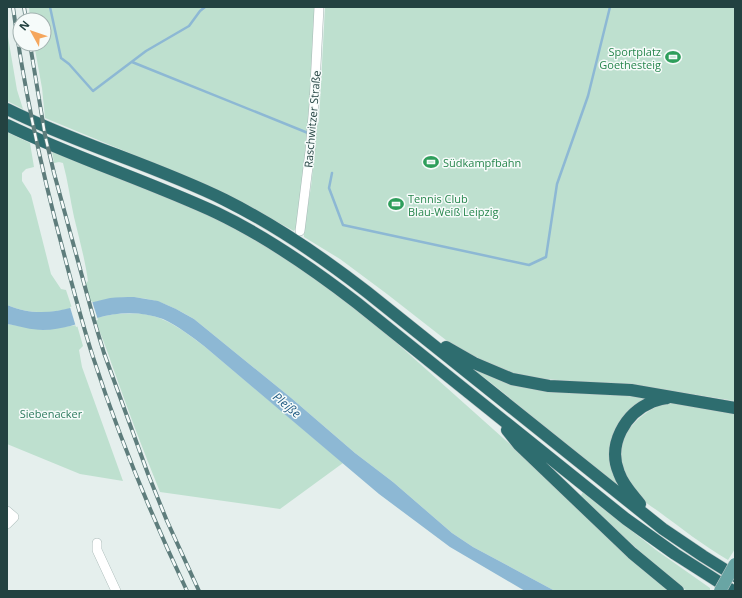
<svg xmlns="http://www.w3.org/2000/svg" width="742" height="598" font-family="'Open Sans',sans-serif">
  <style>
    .green { fill: #bee0cf }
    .water { fill: #8db8d4 }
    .pier { fill: #e5efed }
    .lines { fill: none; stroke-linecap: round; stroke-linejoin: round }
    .stream { stroke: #8db8d4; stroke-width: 2.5 }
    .minor-casing { stroke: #a7b8b6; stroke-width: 10 }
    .highway-casing { stroke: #c1caca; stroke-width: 13 }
    .minor { stroke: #fff; stroke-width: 9 }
    .highway { stroke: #2e6d6f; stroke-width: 12 }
    .rail-casing { stroke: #5e7d7c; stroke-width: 4 }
    .rail { stroke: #f6fbfa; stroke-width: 2.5; stroke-dasharray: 8; stroke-linecap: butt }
    .major-bridge-casing { stroke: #c1caca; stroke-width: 13; stroke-linecap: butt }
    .major-bridge { stroke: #69a5a4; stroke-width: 12 }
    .labels { text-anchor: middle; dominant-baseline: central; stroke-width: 3; stroke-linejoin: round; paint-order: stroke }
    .leisure-label { font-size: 11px; fill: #27864d; stroke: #f6fbfa; text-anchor: start }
    .street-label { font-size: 11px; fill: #234241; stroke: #f6fbfa }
    .park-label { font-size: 11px; fill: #2c7a5d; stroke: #f6fbfa }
    .water-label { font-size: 12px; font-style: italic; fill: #1b5780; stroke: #f6fbfa }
  </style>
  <rect width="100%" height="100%" fill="#e5efed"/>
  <path class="green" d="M29 7H315L311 104 298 225 294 231 233 198 204 184 45 118 42 88 34 44H44V20H30Z
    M325 7H735V401L648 387 545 379 510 373 473 358 451 344 387 294 340 259 304 237V227L311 187 316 139 314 138 316 125 319 122Z
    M7 31 17 90 23 109 7 101Z
    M7 132 30 143 34 167 26 169 22 173V181L31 195 51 274 61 289 66 290 72 308C49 314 29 314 7 305Z
    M52 151 202 211 279 253 362 312 521 454 671 591H555L473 547 452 533 393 482 355 453 290 397 194 319C155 296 135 293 91 303L85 284 88 281C85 259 79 238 74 217 70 199 68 181 63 163L59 162 54 163Z
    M115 314C124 314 134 313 143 314 167 317 185 332 204 346L343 463 280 509 160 492C143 450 127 408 112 365 107 349 100 334 95 318Z
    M7 324 44 330 77 325 83 346 79 350 82 367 123 481 80 474 7 444Z
    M477 368 605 394 648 398 624 417 618 484 616 485 490 382 475 371Z
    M667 401 735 414V549L728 560C704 546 681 528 658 511 651 506 642 501 637 494 604 453 624 421 667 401Z
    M583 492 656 550 710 588V591H687L657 567 580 497Z"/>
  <path class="water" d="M134 297 158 301 176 309 194 319 290 397 355 453 393 482 452 533 473 547 555 591H525L450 547 379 494 204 346C191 336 178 326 163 319 142 311 117 312 97 318 79 323 62 330 43 330 31 330 19 326 7 324V305C45 321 72 306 110 298 117 297 126 297 134 297Z"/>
  <path class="pier" d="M92 301 98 320 76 327 70 307Z"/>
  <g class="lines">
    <path class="stream" d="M50 7 61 58 69 64 93 91 146 51 189 26 200 11 205 7
      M132 62 308 133
      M332 173 329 188 343 225 529 265 546 257 557 184 588 96 610 7"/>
    <defs>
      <path id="minor" d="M300 231 310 151 314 104 319 7
        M7 511 14 517 7 524
        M97 543V550L116 591"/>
      <path id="highway" d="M7 109C77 144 154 165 225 200 275 225 322 257 367 292L663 529 703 556 735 576
        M7 125C75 158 148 181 217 213 267 237 313 269 357 303L626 519 675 554 733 591
        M446 347 474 363 512 379 549 386 631 390 735 408
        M507 430 519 445 632 553 678 591
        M640 504C632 494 623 485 619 473 607 445 625 413 652 402 656 400 662 399 667 398"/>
    </defs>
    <use href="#minor" class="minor-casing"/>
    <use href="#highway" class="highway-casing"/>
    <use href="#minor" class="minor"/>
    <use href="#highway" class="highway"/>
    <defs>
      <path id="rail" d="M13 7C24 91 42 172 64 254 73 288 82 323 93 357 119 437 151 515 187 591
        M24 7 26 20
        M30 44 45 135 54 173 94 320 104 353 148 474 167 521 199 591"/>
    </defs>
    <use href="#rail" class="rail-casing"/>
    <use href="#rail" class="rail"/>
    <defs>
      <path id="major-bridge" d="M720 591 735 564"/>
    </defs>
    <use href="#major-bridge" class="major-bridge-casing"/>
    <use href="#major-bridge" class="major-bridge"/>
  </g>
  <defs>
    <symbol id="stadium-bare" viewBox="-9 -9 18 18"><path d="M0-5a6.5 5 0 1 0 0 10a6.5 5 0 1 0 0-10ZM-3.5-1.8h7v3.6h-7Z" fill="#2e9e5b" stroke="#f6fbfa" stroke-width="2.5" paint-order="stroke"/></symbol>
  </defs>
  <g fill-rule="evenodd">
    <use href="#stadium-bare" x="662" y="46" width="22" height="22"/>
    <use href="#stadium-bare" x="420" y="151" width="22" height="22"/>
    <use href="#stadium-bare" x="385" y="193" width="22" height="22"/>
  </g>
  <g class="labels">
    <g class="leisure-label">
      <text x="661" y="51" text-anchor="end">Sportplatz<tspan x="661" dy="13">Goethesteig</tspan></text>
      <text x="443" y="162">Südkampfbahn</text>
      <text x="408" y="198">Tennis Club<tspan x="408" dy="13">Blau-Weiß Leipzig</tspan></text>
    </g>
    <g class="street-label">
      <text transform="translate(312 119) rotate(-85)">Raschwitzer Straße</text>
    </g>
    <g class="park-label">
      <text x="51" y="413">Siebenacker</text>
    </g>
    <g class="water-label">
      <text transform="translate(287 405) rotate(40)">Pleiße</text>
    </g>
  </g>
  <rect width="742" height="598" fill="none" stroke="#234241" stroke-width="16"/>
  <g transform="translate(32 32) rotate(310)"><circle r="19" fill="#f6fbfa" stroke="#a2b1b0"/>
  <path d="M0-3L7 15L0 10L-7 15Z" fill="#f5a65d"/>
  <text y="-6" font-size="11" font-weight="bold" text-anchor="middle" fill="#234241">N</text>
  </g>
</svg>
